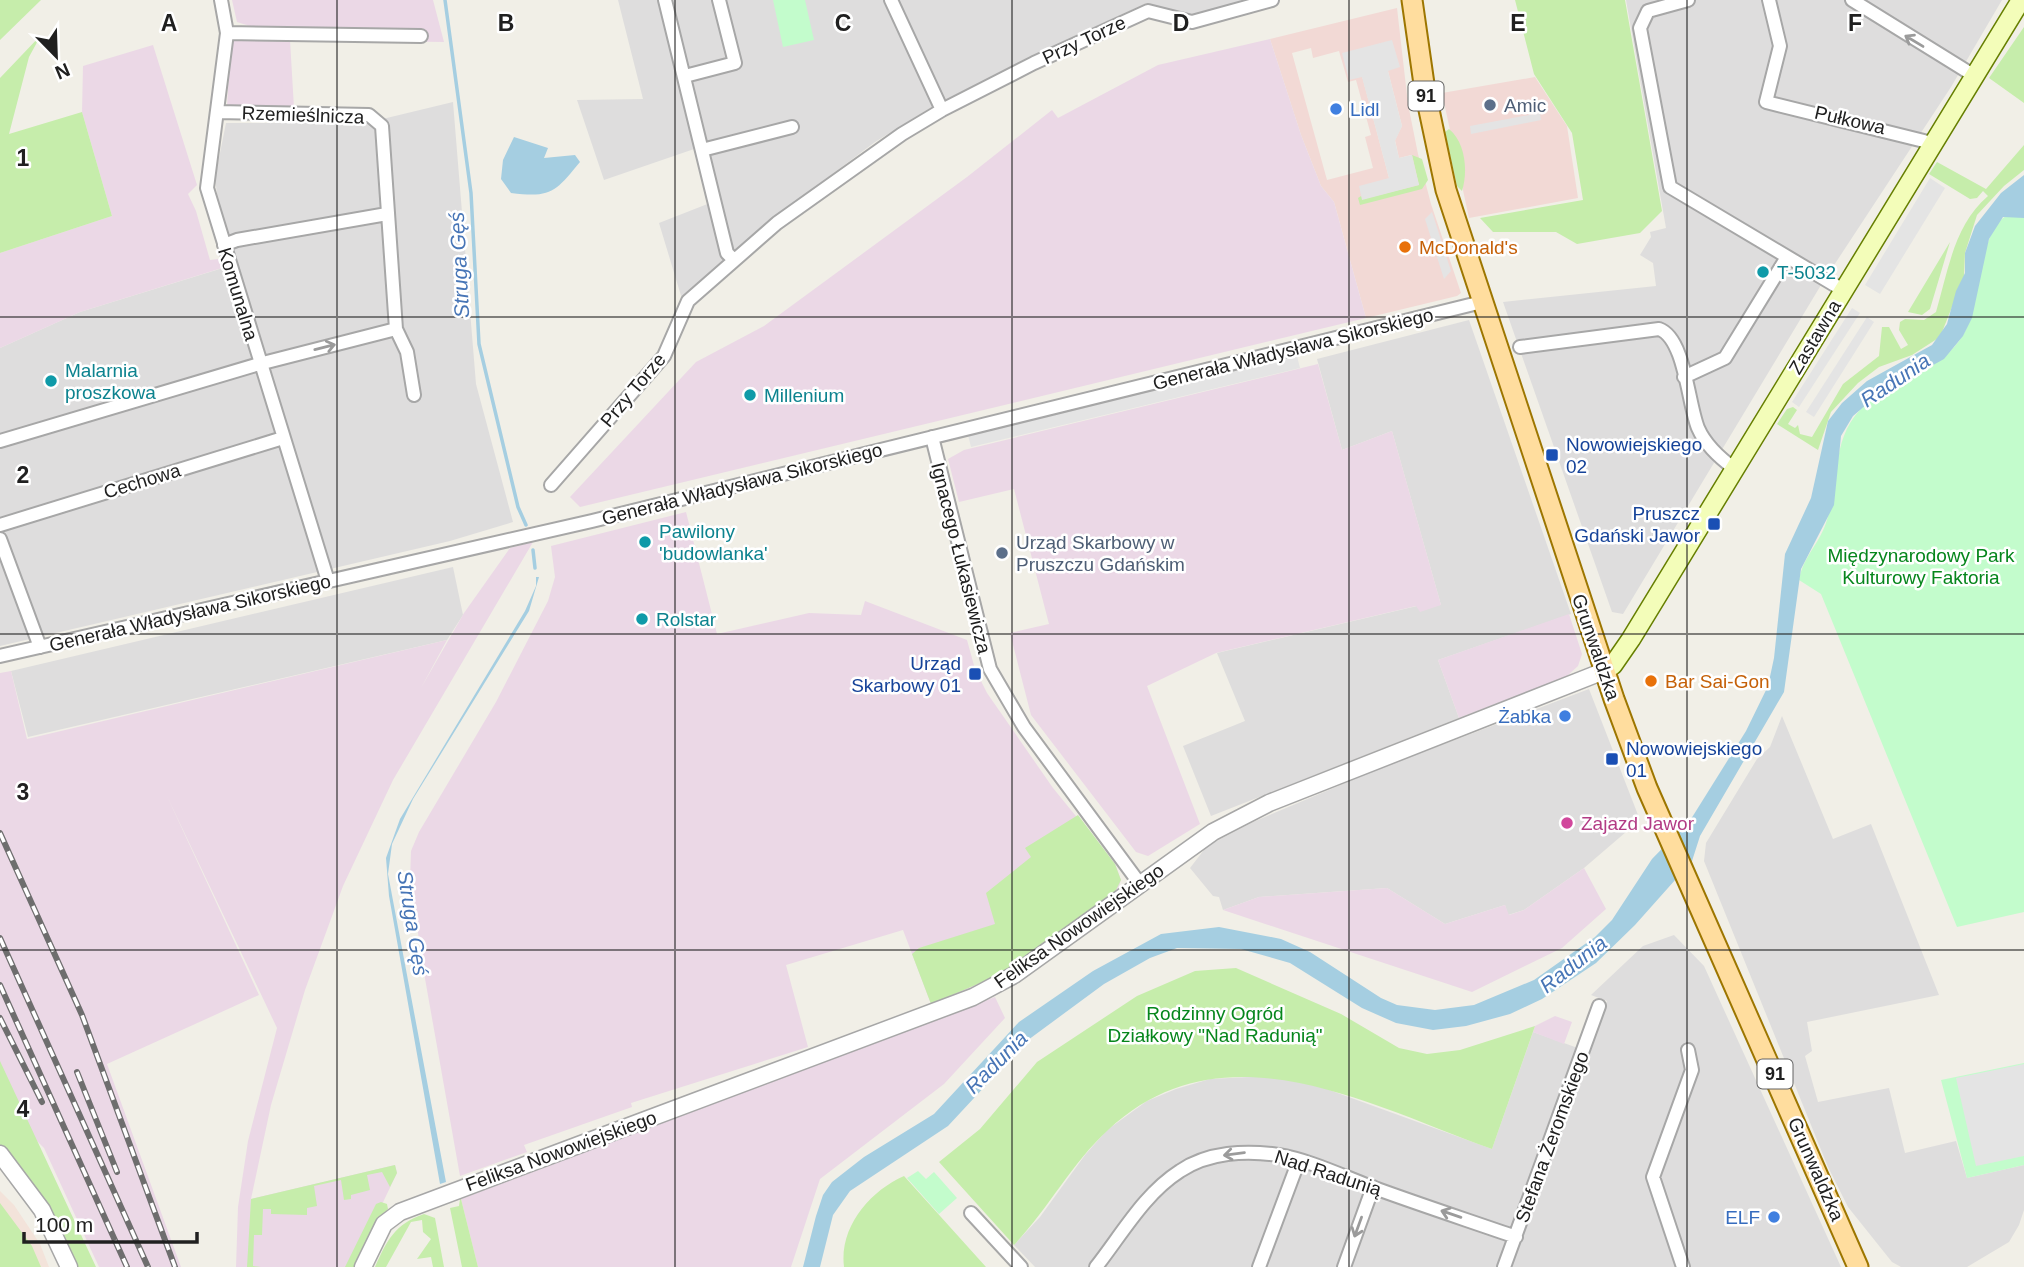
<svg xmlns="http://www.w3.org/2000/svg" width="2024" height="1267" font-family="Arial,sans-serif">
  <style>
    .residential { fill: #dedddd }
    .commercial { fill: #f2d9d5; fill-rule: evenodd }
    .industrial { fill: #ebd8e6 }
    .military { fill: #f3e3da }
    .grass { fill: #c6edab }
    .park { fill: #c3fccc }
    .parking { fill: #e4e4e4 }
    .water { fill: #a5cee1 }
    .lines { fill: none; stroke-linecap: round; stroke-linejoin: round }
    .stream { stroke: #a5cee1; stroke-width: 3.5 }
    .minor-casing { stroke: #a7a7a7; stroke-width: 16 }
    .tertiary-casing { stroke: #a7a7a7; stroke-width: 19 }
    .secondary-casing { stroke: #667f00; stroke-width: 21 }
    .primary-casing { stroke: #9d7600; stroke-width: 23 }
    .minor { stroke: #fff; stroke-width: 12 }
    .tertiary { stroke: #fff; stroke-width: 16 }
    .secondary { stroke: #f3fdb9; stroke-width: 18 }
    .primary { stroke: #ffdd9e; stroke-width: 19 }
    .rail-casing { stroke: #6e6e6e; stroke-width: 6 }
    .rail { stroke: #fff; stroke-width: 3.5; stroke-dasharray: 10; stroke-linecap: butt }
    .oneway { stroke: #9b9b9b }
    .grid { fill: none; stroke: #202020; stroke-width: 2; stroke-opacity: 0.55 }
    .service-dot { fill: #5c6f8a; stroke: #fff; stroke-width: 2.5 }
    .shop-dot { fill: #3f7fe0; stroke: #fff; stroke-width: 2.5 }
    .food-dot { fill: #e8710a; stroke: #fff; stroke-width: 2.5 }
    .culture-dot { fill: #0f9aa8; stroke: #fff; stroke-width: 2.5 }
    .transit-dot { fill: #1a4fb4; stroke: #fff; stroke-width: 2.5 }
    .hotel-dot { fill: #d1479c; stroke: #fff; stroke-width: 2.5 }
    .labels { text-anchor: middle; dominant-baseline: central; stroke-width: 5; stroke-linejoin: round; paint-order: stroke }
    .shield { fill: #fff; stroke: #636363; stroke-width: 2 }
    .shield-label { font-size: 18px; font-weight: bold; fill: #202020 }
    .street-label { font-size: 19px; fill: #202020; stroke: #fff }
    .service-label { font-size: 19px; fill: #4e5e75; stroke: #fff; text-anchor: start }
    .shop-label { font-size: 19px; fill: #366cbe; stroke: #fff; text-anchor: end }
    .food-label { font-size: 19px; fill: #c56008; stroke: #fff; text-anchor: start }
    .culture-label { font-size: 19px; fill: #0d838f; stroke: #fff; text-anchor: start }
    .transit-label { font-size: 19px; fill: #164399; stroke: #fff; text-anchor: start }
    .park-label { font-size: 19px; fill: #06861c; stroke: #fff }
    .hotel-label { font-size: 19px; fill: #b23c85; stroke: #fff; text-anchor: start }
    .water-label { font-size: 21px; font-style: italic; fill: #4775b6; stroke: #fff }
    .grid-label { font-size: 23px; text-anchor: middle; font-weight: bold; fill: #202020; stroke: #fff; stroke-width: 5; stroke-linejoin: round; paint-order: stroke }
  </style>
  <rect width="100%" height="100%" fill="#f1efe7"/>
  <path class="residential" d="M618 0H1246L1192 15 1147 3 1027 58 930 108 875 142 802 197 682 299 659 223 710 203 697 148 604 180 577 100 643 99Z
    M1626 0H2002L1951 87 1821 285 1623 614 1612 612 1503 302 1656 286 1653 263 1640 255 1651 237 1650 232 1666 228Z
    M453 102 476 384 513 522 450 541 0 646V540L5 537 0 524V348L80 312 226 267 215 178 226 123H366Z
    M1469 320 1571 614 1438 660 1459 718 1211 816 1183 746 1245 721 1217 653 1417 606 1441 605 1392 431 1342 450 1317 359Z
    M453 567 463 615 447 640 28 737 11 671Z
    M1589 689 1640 820 1584 868 1524 910 1508 915 1505 905 1445 924 1387 888 1259 897 1223 910 1219 897 1213 896 1190 868 1207 846 1253 822 1381 768Z
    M1782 716 1833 839 1871 824 1939 995 1807 1022 1812 1051 1805 1056 1818 1102 1889 1088 1905 1153 1956 1141 1967 1178 2024 1165V1210L2019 1225 2009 1242 1967 1267H1901L1892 1262 1848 1207 1828 1167 1704 861 1706 843 1757 759 1770 747Z
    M1674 935 1704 966 1841 1267H1035L1014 1245 1040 1217 1085 1155 1107 1130 1147 1101 1176 1089 1210 1079 1269 1076 1310 1083 1492 1149 1533 1032 1589 1052 1607 1001 1591 995 1643 946Z"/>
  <path class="commercial" d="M1397 8 1408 104 1418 154 1431 204 1461 293 1457 296 1366 318 1334 202 1321 186 1301 135 1270 39ZM1311 48 1313 58 1339 51 1348 82 1356 80 1371 135 1365 137 1373 168 1327 180 1292 53ZM1388 71 1402 126 1395 140 1399 158 1411 155 1419 185 1389 178 1362 76Z
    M1535 77 1567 126 1578 198 1469 218 1442 93Z"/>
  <path class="industrial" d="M232 0H433L444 42 290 40 294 108 227 106 231 39 289 28 253 27 237 22Z
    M1270 39 1301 135 1321 186 1334 202 1366 318 580 507 570 497 696 362 764 326 967 177 1052 110 1058 118 1158 65Z
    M153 45 197 185 188 194 196 211 210 260 218 259 222 268 80 312 0 348V253L112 216 82 112 83 66Z
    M1318 364 1342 450 1392 431 1441 605 1420 612 1416 606 1216 653 1147 686 1200 824 1148 856 1136 852 1031 715 1010 633 1049 624 1014 489 959 502 948 459 964 450Z
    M686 512 717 634 809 613 861 615 865 601 967 640 975 669 987 693 1053 788 1115 864 1121 880 1118 889 975 987 931 1004 903 930 786 965 808 1047 631 1103 632 1107 524 1145 527 1152 460 1176 424 973 410 880 411 851 419 832 496 702 548 601 555 577 551 546Z
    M533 542 393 780 343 886 305 990 271 1105 251 1199 395 1165 397 1173 352 1267H236L238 1207 248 1141 277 1028 166 794 259 995 107 1064 181 1267H99L44 1148 0 1104V673L11 671 27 739 447 640 421 688 464 613 510 548Z
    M1569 614 1582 654 1578 666 1567 676 1459 718 1438 660Z
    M1584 868 1606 909 1562 948 1472 992 1223 910 1259 897 1387 888 1445 924 1505 905 1509 915 1524 910Z
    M995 997 1005 1018 944 1084 820 1179 791 1267H478L461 1199Z
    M1555 1016 1572 1022 1564 1044 1533 1032 1535 1026Z"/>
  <path class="military" d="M0 1191 14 1205 40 1244 49 1267H0Z"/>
  <path class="grass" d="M0 0H41L0 40Z
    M1515 0H1625L1662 211 1640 233 1577 244 1556 232H1493L1480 218 1583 200 1572 133 1534 74Z
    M2024 27V103L1989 78Z
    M41 35 29 57 9 134 82 112 112 216 0 253V78Z
    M1449 129C1466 143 1468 172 1462 191L1457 186 1445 132Z
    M2024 145V170L2004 186 1977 215 1965 253 1964 277 1940 337 1912 355 1879 367 1858 383 1831 412 1818 450 1777 424 1787 409 1793 407 1797 410 1788 424 1795 428 1798 425 1800 434 1812 437 1843 384 1879 356 1882 327H1889L1901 349 1908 345 1899 330 1900 322 1905 319 1924 320 1936 312C1948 271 1954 225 1988 196L1983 191 1977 198 1970 199 1929 174 1937 162 1986 189Z
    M1412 155 1422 159 1428 180 1422 189 1360 205 1358 198 1361 196 1363 199 1419 185Z
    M1950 242 1930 309 1922 315 1908 312Z
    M1078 815 1115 864 1121 880 1112 898 999 975 931 1004 912 954 919 948 995 924 986 893 1031 857 1025 848Z
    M1236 968 1341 1014 1399 1048 1427 1054 1460 1050 1535 1026 1492 1149C1369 1105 1223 1022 1108 1130 1072 1163 1048 1209 1014 1245L939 1162 980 1129 1037 1062 1137 996 1195 971Z
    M0 1061 96 1267H75L45 1202 0 1145Z
    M395 1165 397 1173 390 1187 382 1172 367 1175 370 1190 351 1195V1199L344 1200 341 1180 314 1186 317 1206 307 1208V1215L271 1214V1209H263L262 1235H254L253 1266 261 1267H247L251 1199Z
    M904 1176 986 1267H844C839 1227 870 1191 904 1176Z
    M460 1199H461L478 1267H462L450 1208 459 1206Z
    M381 1202 387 1204 388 1209 380 1218 356 1267H345L376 1204Z
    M0 1203 32 1246 41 1267H0Z
    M424 1214 435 1218 444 1267H433L431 1257 417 1259 431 1239 423 1232 422 1220 411 1222 386 1267H375C387 1240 395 1224 424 1214Z"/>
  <path class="park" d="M773 0H805L814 40 783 47Z
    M2009 215 2024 218V912L1957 927 1821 594 1799 580C1803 557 1819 544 1826 523 1842 475 1828 432 1873 398 1904 376 1942 370 1963 335 1980 308 1979 224 2009 215Z
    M2024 1063V1165L1967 1178 1941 1080Z
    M918 1171 926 1179 934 1172 957 1198 939 1214 907 1178Z"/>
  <path class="parking" d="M1392 40 1400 67 1388 71 1402 126 1395 141 1399 158 1412 155 1419 185 1362 200 1359 186 1389 178 1362 77 1349 80 1342 53Z
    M1540 113 1541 120 1471 134 1470 126Z
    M1930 178 1945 188 1880 294 1865 285Z
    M1432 212 1451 271 1444 279 1425 219Z
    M1852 308 1860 313 1799 407 1792 402Z
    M1867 317 1874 322 1814 417 1806 412Z
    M1297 356 1300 368 971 447 968 435Z
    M2024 1064V1156L1976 1166 1956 1078Z"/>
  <path class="water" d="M514 137 548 148 544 158 575 155 580 162C555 192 552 198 511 193L501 179 503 160Z
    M2024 175V218L2003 217 1989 239 1972 318 1963 336 1944 359 1874 398 1853 416 1841 436 1834 505 1801 569 1784 692 1700 836 1692 861 1635 925 1596 963 1542 999 1510 1014 1466 1026 1433 1030 1396 1023 1362 1008 1290 963 1241 949 1177 948 1150 958 1104 984 1028 1040 948 1126 850 1191 833 1215 820 1267H803L816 1216 823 1195 832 1182 864 1157 934 1114 1019 1022 1093 971 1161 934 1219 927 1281 939 1310 952 1381 998 1397 1005 1435 1010 1474 1005 1534 980 1595 937 1612 920 1652 859 1691 819 1746 731 1768 686 1774 658 1785 554 1811 498 1828 421 1842 403 1867 381 1932 345 1947 324 1956 291 1965 273V253L1975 226 2001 193Z
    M536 577H539L529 611 413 799 392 844 388 874 446 1182 440 1184 389 896 386 858 400 819 525 611 536 586Z"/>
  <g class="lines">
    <path class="stream" d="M445 0 471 193 479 344 518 507 526 525
      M533 550 535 568"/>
    <defs>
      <path id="minor" d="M221 0 227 33 207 188 328 581
        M665 0 727 253 734 260
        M891 0 942 110
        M1688 0 1648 11 1640 28 1670 187 1843 290
        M1769 0 1780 46 1766 102 1932 143
        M1852 0 1973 75
        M227 33 421 36
        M685 76 735 63 719 0
        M217 112 369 115 382 126 396 329 407 352 414 395
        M702 150 792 127
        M224 245 237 240 387 214
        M1520 347 1659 329C1685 338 1688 404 1698 428 1705 444 1721 459 1735 469
        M1684 377 1725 358 1787 257
        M932 437 990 669 1024 727 1140 884
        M0 441 259 364 396 329
        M551 485 664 356 688 301 777 223 902 134 942 110 1034 63 1148 11 1192 22 1272 0
        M0 525 283 438
        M0 539 40 647
        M0 656 592 521 1482 302
        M971 1213 1021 1267
        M1096 1267C1122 1234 1144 1194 1180 1171 1208 1152 1246 1150 1278 1155 1309 1160 1340 1175 1369 1186 1418 1204 1467 1220 1516 1237
        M1259 1267 1299 1160
        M1344 1267 1373 1187
        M1504 1267 1599 1006
        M1683 1267 1653 1177 1692 1070 1688 1050"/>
      <path id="tertiary" d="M0 1154 42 1210 69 1267
        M363 1267 384 1224 400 1212 973 997 1014 975 1213 832 1269 803 1604 671"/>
      <path id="secondary" d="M1604 671 1613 665 1631 639 2021 0"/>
      <path id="primary" d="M1412 0 1425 91 1446 190 1614 699 1647 788 1858 1267"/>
    </defs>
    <use href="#minor" class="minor-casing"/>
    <use href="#tertiary" class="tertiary-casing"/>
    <use href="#secondary" class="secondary-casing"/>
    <use href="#primary" class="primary-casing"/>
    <use href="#minor" class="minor"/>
    <use href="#tertiary" class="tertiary"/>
    <use href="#secondary" class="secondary"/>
    <use href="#primary" class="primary"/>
    <defs>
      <path id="rail" d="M0 833 82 1015 175 1267
        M0 938 148 1267
        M0 985 127 1267
        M0 1018 42 1102
        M77 1072 117 1172"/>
    </defs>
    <use href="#rail" class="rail-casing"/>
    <use href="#rail" class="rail"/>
  </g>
  <defs><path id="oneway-shaft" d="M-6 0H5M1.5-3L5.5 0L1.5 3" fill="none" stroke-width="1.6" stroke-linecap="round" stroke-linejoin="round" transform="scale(1.75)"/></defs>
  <g class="oneway">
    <use href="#oneway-shaft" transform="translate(1914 41) rotate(-149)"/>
    <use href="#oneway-shaft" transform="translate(325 347) rotate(-14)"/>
    <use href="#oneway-shaft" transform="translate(1234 1154) rotate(173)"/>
    <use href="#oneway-shaft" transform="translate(1451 1214) rotate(-161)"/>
    <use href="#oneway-shaft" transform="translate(1358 1227) rotate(110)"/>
  </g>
  <path class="grid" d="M337 0V1267M675 0V1267M1012 0V1267M1349 0V1267M1687 0V1267M0 317H2024M0 634H2024M0 950H2024"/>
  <g class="service-dot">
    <circle cx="1490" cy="105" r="7"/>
    <circle cx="1002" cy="553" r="7"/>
  </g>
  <g class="shop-dot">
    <circle cx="1336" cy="109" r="7"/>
    <circle cx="1565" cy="716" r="7"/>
    <circle cx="1774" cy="1217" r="7"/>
  </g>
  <g class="food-dot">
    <circle cx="1405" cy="247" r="7"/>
    <circle cx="1651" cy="681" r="7"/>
  </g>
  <g class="culture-dot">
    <circle cx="1763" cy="272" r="7"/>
    <circle cx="51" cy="381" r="7"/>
    <circle cx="750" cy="395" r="7"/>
    <circle cx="645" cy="542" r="7"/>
    <circle cx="642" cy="619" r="7"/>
  </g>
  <g class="transit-dot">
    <rect x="1545" y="448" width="14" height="14" rx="3.5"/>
    <rect x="1707" y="517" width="14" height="14" rx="3.5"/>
    <rect x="968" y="667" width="14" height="14" rx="3.5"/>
    <rect x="1605" y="752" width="14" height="14" rx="3.5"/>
  </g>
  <circle class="hotel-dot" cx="1567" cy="823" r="7"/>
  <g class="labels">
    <g class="shield">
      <rect x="1408.5" y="81.5" width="35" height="29" rx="5"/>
      <rect x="1757.5" y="1059.5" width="35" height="29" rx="5"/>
    </g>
    <g class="shield-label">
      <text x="1426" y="96">91</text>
      <text x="1775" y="1074">91</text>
    </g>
    <g class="street-label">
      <text transform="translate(1084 40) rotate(-25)">Przy Torze</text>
      <text transform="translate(303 115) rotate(2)">Rzemieślnicza</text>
      <text transform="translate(1850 120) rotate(13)">Pułkowa</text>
      <text transform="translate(238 294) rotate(73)">Komunalna</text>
      <text transform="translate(1815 337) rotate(-59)">Zastawna</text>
      <text transform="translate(1293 349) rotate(-14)">Generała Władysława Sikorskiego</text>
      <text transform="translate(633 390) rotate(-50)">Przy Torze</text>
      <text transform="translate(142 481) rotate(-17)">Cechowa</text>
      <text transform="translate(742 484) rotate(-14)">Generała Władysława Sikorskiego</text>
      <text transform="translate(961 558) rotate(76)">Ignacego Łukasiewicza</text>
      <text transform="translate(190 613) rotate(-13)">Generała Władysława Sikorskiego</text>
      <text transform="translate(1596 647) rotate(71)">Grunwaldzka</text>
      <text transform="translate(1079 926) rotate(-35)">Feliksa Nowowiejskiego</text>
      <text transform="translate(1552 1137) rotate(-70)">Stefana Żeromskiego</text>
      <text transform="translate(561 1151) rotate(-20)">Feliksa Nowowiejskiego</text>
      <text transform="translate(1816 1169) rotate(66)">Grunwaldzka</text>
      <text transform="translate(1328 1173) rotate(18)">Nad Radunią</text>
    </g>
    <g class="service-label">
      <text x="1504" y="105">Amic</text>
      <text x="1016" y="542">Urząd Skarbowy w<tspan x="1016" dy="22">Pruszczu Gdańskim</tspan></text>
    </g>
    <g class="shop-label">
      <text x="1350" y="109" text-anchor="start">Lidl</text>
      <text x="1551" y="716">Żabka</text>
      <text x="1760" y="1217">ELF</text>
    </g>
    <g class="food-label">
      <text x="1419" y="247">McDonald's</text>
      <text x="1665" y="681">Bar Sai-Gon</text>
    </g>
    <g class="culture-label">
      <text x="1777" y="272">T-5032</text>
      <text x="65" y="370">Malarnia<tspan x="65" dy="22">proszkowa</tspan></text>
      <text x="764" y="395">Millenium</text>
      <text x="659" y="531">Pawilony<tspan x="659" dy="22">'budowlanka'</tspan></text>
      <text x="656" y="619">Rolstar</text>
    </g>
    <g class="transit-label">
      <text x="1566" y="444">Nowowiejskiego<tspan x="1566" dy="22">02</tspan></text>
      <text x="1700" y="513" text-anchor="end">Pruszcz<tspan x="1700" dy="22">Gdański Jawor</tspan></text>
      <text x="961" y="663" text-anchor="end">Urząd<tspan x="961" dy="22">Skarbowy 01</tspan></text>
      <text x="1626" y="748">Nowowiejskiego<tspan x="1626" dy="22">01</tspan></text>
    </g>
    <g class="park-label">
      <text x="1921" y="555">Międzynarodowy Park<tspan x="1921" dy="22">Kulturowy Faktoria</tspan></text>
      <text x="1215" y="1013">Rodzinny Ogród<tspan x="1215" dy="22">Działkowy "Nad Radunią"</tspan></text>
    </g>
    <g class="hotel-label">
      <text x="1581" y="823">Zajazd Jawor</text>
    </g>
    <g class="water-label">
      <text transform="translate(459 265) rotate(-93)">Struga Gęś</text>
      <text transform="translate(1895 380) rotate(-34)">Radunia</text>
      <text transform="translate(413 923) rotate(81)">Struga Gęś</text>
      <text transform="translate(1573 964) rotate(-38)">Radunia</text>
      <text transform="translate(996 1062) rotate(-45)">Radunia</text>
    </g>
  </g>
  <g class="grid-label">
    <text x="169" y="31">A</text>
    <text x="506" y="31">B</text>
    <text x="843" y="31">C</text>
    <text x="1181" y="31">D</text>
    <text x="1518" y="31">E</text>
    <text x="1855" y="31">F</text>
    <text x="23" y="166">1</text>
    <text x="23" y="483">2</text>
    <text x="23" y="800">3</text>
    <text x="23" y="1117">4</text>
  </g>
  <g transform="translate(56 56) rotate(157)" stroke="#ffffff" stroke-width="5" paint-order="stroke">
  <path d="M0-5L12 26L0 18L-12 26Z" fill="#202020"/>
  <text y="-10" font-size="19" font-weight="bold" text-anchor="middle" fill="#202020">N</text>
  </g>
  <path d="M24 1232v10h173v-10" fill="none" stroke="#202020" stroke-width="3.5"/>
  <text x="35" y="1232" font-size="21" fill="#202020" stroke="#ffffff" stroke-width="5" paint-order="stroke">100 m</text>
</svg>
